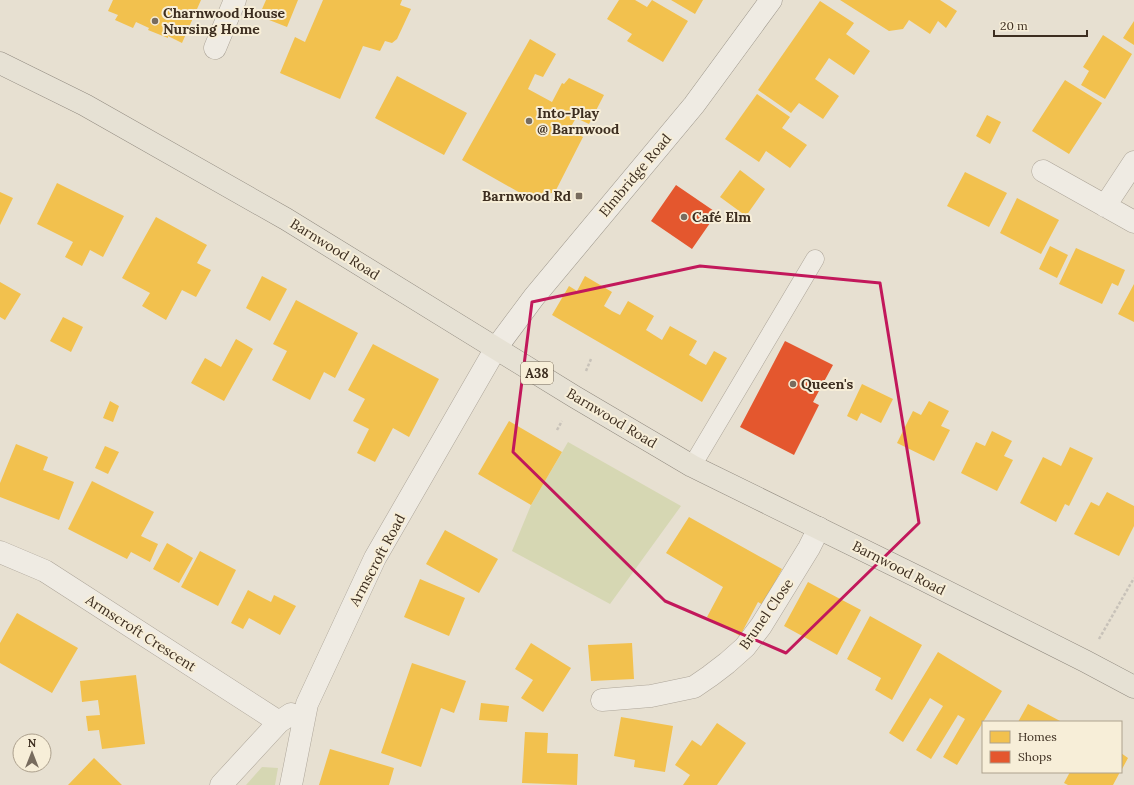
<svg xmlns="http://www.w3.org/2000/svg" width="1134" height="785" font-family="Lora,serif">
  <style>
    .green { fill: #d6d7b3 }
    .homes { fill: #f2c14e }
    .shops { fill: #e4572e }
    .lines { fill: none; stroke-linecap: round; stroke-linejoin: round }
    .lane-casing { stroke: #ada599; stroke-width: 19 }
    .street-casing { stroke: #ada599; stroke-width: 23 }
    .secondary-casing { stroke: #9c958a; stroke-width: 23 }
    .primary-casing { stroke: #928b80; stroke-width: 23 }
    .path { stroke: #c8c2b9; stroke-width: 2.5; stroke-dasharray: 3 2; stroke-linecap: butt }
    .lane { stroke: #efebe3; stroke-width: 18 }
    .street { stroke: #efebe3; stroke-width: 22 }
    .secondary { stroke: #efebe3; stroke-width: 22 }
    .primary { stroke: #e6e1d4; stroke-width: 22 }
    .marked { fill: none; stroke: #c2185b; stroke-width: 3; stroke-linejoin: round }
    .poi-dot { fill: #786c5e; stroke: #f7eed8; stroke-width: 1.5 }
    .labels { text-anchor: middle; dominant-baseline: central; stroke-width: 4; stroke-linejoin: round; paint-order: stroke }
    .shield { fill: #f7eed8; stroke: #756857; stroke-width: 1 }
    .shield-label { font-size: 13px; font-weight: bold; fill: #3d2e20 }
    .poi-label { font-size: 14px; font-weight: bold; fill: #3d2e20; stroke: #f7eed8; text-anchor: start }
    .street-label { font-size: 14px; fill: #3d2e20; stroke: #f7eed8 }
  </style>
  <rect width="100%" height="100%" fill="#e7e0d1"/>
  <path class="green" d="M568 442 681 506 610 604 512 551 531 505Z
    M262 767 278 768 275 785H246Z"/>
  <path class="homes" d="M113 0H201L182 43 168 36V38L148 30 149 28 136 22 133 28 115 20 118 15 108 11Z
    M266 0H298L287 27 259 16Z
    M323 0H402L400 5 411 9 397 39 392 43 385 41 380 51 363 46 340 99 280 73 295 37 305 42Z
    M619 0H635L647 7 652 0 688 21 663 62 627 41 632 34 607 19Z
    M671 0H703L695 14Z
    M840 0H940L957 11 946 28 938 21 930 34 909 20 903 29 889 31Z
    M820 1 854 23 846 34 870 51 854 75 829 58 815 79 839 96 823 119 799 103 791 113 758 90Z
    M1134 21V45L1123 38Z
    M1103 35 1132 54 1105 99 1081 85 1089 71 1083 67Z
    M530 39 556 54 543 77 535 74 528 89 552 102 562 83 564 84 569 78 604 95 589 124 576 118 569 130 583 137 555 192 531 199 462 160Z
    M397 76 467 113 444 155 375 118Z
    M1065 80 1102 103 1069 154 1032 131Z
    M757 94 790 117 782 128 807 145 790 168 766 151 759 162 725 139Z
    M987 115 1001 122 990 144 976 136Z
    M740 170 765 189 746 216 720 197Z
    M965 172 1007 193 989 227 947 206Z
    M57 183 124 216 103 257 90 250 82 266 65 257 73 242 37 224Z
    M0 192 13 198 0 225Z
    M1017 198 1059 220 1041 254 1000 233Z
    M156 217 207 245 197 263 211 270 196 297 182 290 166 320 142 306 150 293 122 278Z
    M1050 246 1068 255 1057 278 1039 269Z
    M1076 248 1125 270 1118 286 1112 283 1102 304 1059 284Z
    M262 276 287 289 270 321 246 308Z
    M585 276 612 292 604 306 612 311 620 315 628 301 654 316 646 330 662 340 670 326 697 341 689 355 697 360 706 365 714 351 727 358 702 402 552 315 569 286 577 291Z
    M0 282 21 294 5 320 0 317Z
    M1134 284V322L1118 314Z
    M296 300 358 333 335 378 324 372 310 400 272 380 287 351 273 344Z
    M63 317 83 327 71 352 50 341Z
    M236 339 253 349 224 401 191 383 205 358 221 367Z
    M373 344 439 379 409 437 393 428 375 462 357 453 369 429 353 421 365 399 348 390Z
    M862 384 893 399 881 423 861 413 857 421 847 416Z
    M110 401 119 406 113 422 103 418Z
    M929 401 949 411 941 426 950 430 934 461 897 443 913 411 921 415Z
    M509 421 562 452 531 505 478 474Z
    M992 431 1012 441 1004 456 1013 460 997 491 961 473 976 442 985 446Z
    M16 444 48 457 43 470 74 482 59 520 0 497V483Z
    M105 446 119 452 108 474 95 468Z
    M1070 447 1093 458 1069 506 1065 504 1056 522 1020 503 1043 457 1061 466Z
    M92 481 154 512 141 536 158 544 150 562 131 552 127 559 68 529Z
    M1107 492 1134 506V526L1119 556 1074 534 1091 502 1099 506Z
    M689 517 782 569 763 605 758 602 740 636 707 617 723 587 666 553Z
    M445 530 498 559 479 593 426 564Z
    M167 543 193 558 179 583 153 569Z
    M200 551 236 570 218 606 181 587Z
    M420 579 465 598 449 636 404 617Z
    M808 582 861 610 837 655 784 626Z
    M248 590 271 602 274 595 296 606 280 635 249 618 243 629 231 623Z
    M17 613 78 648 52 693 0 663V643Z
    M870 616 922 645 892 700 875 690 881 678 847 659Z
    M531 643 571 668 543 712 521 698 533 680 515 669Z
    M632 643 634 679 591 681 588 645Z
    M938 652 1002 691 957 765 943 757 965 719 958 715 931 759 916 750 943 706 930 698 903 742 889 733Z
    M412 663 466 681 454 713 441 708 421 767 381 753Z
    M136 675 145 744 102 749 99 730 88 731 86 716 100 715 98 700 82 702 80 681Z
    M481 703 509 706 507 722 479 720Z
    M1028 704 1062 722H1018Z
    M621 717 673 726 665 772 634 767 635 760 614 756Z
    M717 723 746 743 717 785H683L690 775 675 765 692 740 701 746Z
    M525 732 548 733 547 753 578 754 577 785 522 783Z
    M330 749 394 768 389 785H319Z
    M1121 753 1128 758 1121 771Z
    M94 758 122 785H68Z
    M1070 772H1120L1113 785H1068L1064 783Z"/>
  <path class="shops" d="M676 185 717 213 692 249 651 221Z
    M785 341 833 365 813 402 819 405 794 455 740 427Z"/>
  <g class="lines">
    <defs>
      <path id="lane" d="M692 466 815 259"/>
      <path id="street" d="M215 48 235 0
        M1043 171 1134 222
        M1105 206 1134 162
        M0 552 45 571 279 722
        M602 700 651 696 694 687 710 676 727 663 745 647 761 626 809 548 819 528
        M221 785 279 722 291 714
        M291 785 307 704 375 558 496 348"/>
      <path id="secondary" d="M496 348 534 297 694 105 771 0"/>
      <path id="primary" d="M0 63 85 105 286 219 575 397 692 466 918 577 1085 661 1134 687"/>
    </defs>
    <use href="#lane" class="lane-casing"/>
    <use href="#street" class="street-casing"/>
    <use href="#secondary" class="secondary-casing"/>
    <use href="#primary" class="primary-casing"/>
    <path class="path" d="M586 371 591 359
      M557 430 562 421
      M1099 639 1134 578"/>
    <use href="#lane" class="lane"/>
    <use href="#street" class="street"/>
    <use href="#secondary" class="secondary"/>
    <use href="#primary" class="primary"/>
  </g>
  <path class="marked" d="M700 266 880 283 919 523 786 653 665 601 513 452 532 302Z"/>
  <g class="poi-dot">
    <circle cx="155" cy="21" r="4"/>
    <circle cx="529" cy="121" r="4"/>
    <rect x="575" y="192" width="8" height="8" rx="2"/>
    <circle cx="684" cy="217" r="4"/>
    <circle cx="793" cy="384" r="4"/>
  </g>
  <g class="labels">
    <rect class="shield" x="521" y="362" width="32" height="22" rx="3"/>
    <g class="shield-label">
      <text x="537" y="373">A38</text>
    </g>
    <g class="poi-label">
      <text x="163" y="13">Charnwood House<tspan x="163" dy="16">Nursing Home</tspan></text>
      <text x="537" y="113">Into-Play<tspan x="537" dy="16">@ Barnwood</tspan></text>
      <text x="571" y="196" text-anchor="end">Barnwood Rd</text>
      <text x="692" y="217">Café Elm</text>
      <text x="801" y="384">Queen's</text>
    </g>
    <g class="street-label">
      <text transform="translate(635 175) rotate(-50)">Elmbridge Road</text>
      <text transform="translate(335 249) rotate(32)">Barnwood Road</text>
      <text transform="translate(612 418) rotate(31)">Barnwood Road</text>
      <text transform="translate(377 560) rotate(-62)">Armscroft Road</text>
      <text transform="translate(899 568) rotate(27)">Barnwood Road</text>
      <text transform="translate(766 614) rotate(-55)">Brunel Close</text>
      <text transform="translate(141 633) rotate(33)">Armscroft Crescent</text>
    </g>
  </g>
  <rect x="982" y="721" width="140" height="52" fill="#f7eed8" stroke="#ada18e"/>
  <rect x="990" y="731" width="20" height="12" fill="#f2c14e" stroke="#ada18e"/>
  <text x="1018" y="741" font-size="12" fill="#3d2e20">Homes</text>
  <rect x="990" y="751" width="20" height="12" fill="#e4572e" stroke="#ada18e"/>
  <text x="1018" y="761" font-size="12" fill="#3d2e20">Shops</text>
  <g transform="translate(32 753)"><circle r="19" fill="#f7eed8" stroke="#ada18e"/>
  <path d="M0-3L7 15L0 10L-7 15Z" fill="#786c5e"/>
  <text y="-6" font-size="11" font-weight="bold" text-anchor="middle" fill="#3d2e20">N</text>
  </g>
  <path d="M994 30v6h93v-6" fill="none" stroke="#3d2e20" stroke-width="2"/>
  <text x="1000" y="30" font-size="12" fill="#3d2e20" stroke="#f7eed8" stroke-width="3" paint-order="stroke">20 m</text>
</svg>
